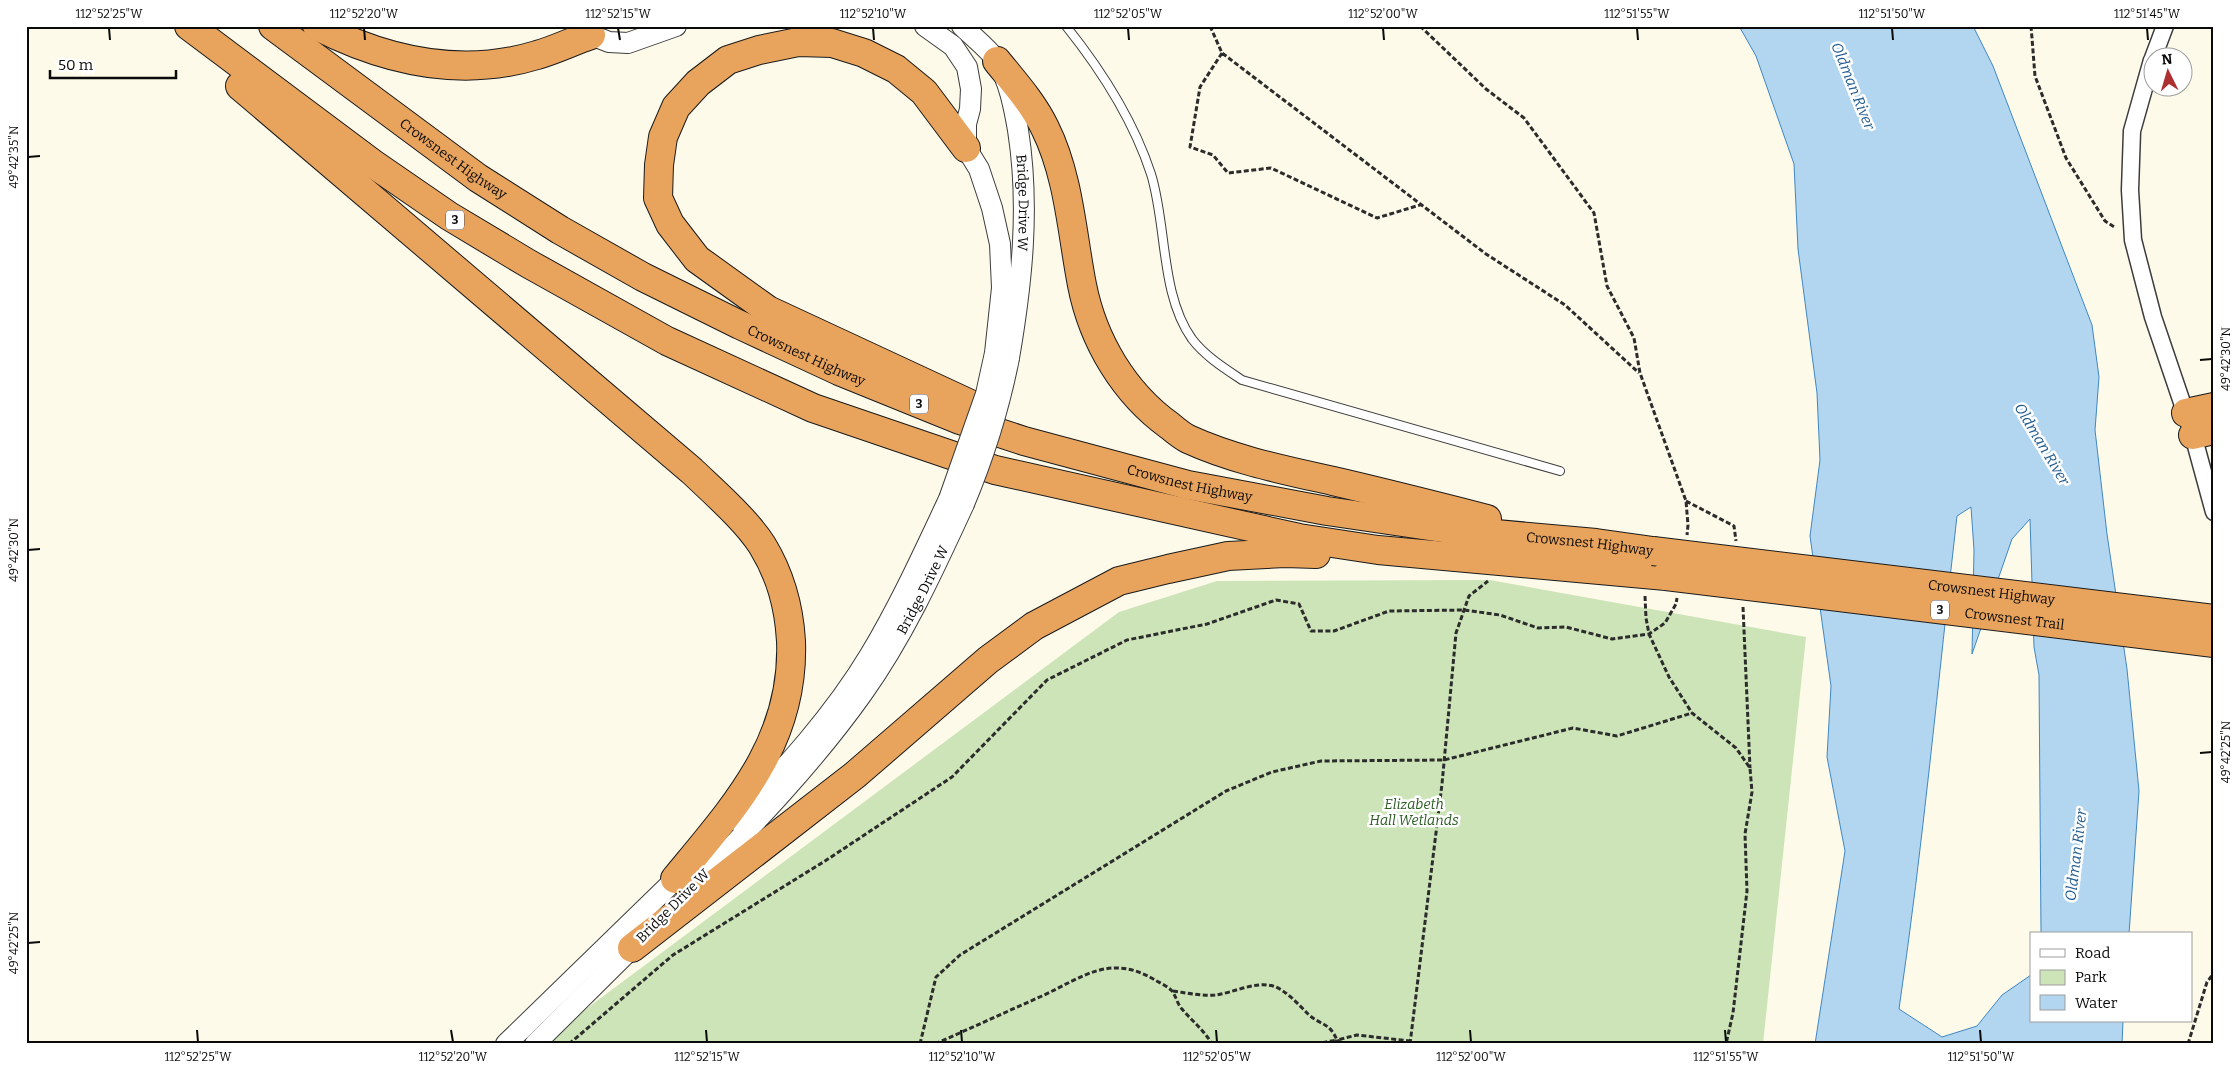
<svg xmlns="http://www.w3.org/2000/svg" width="2240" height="1070" font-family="Bitter,serif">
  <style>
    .green { fill: #cce4b7 }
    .water { fill: #b2d6f0; stroke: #4087c1 }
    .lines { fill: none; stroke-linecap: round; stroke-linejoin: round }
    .service-casing { stroke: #3d3d3d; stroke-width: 10 }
    .minor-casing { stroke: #3d3d3d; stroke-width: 19 }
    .tertiary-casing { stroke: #3d3d3d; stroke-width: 22 }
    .motorway-casing { stroke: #1b1b1b; stroke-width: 30 }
    .path { stroke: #2c2c2c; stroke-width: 3; stroke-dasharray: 5 2.5; stroke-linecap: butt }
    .service { stroke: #fff; stroke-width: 8 }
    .minor { stroke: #fff; stroke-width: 16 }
    .tertiary { stroke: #fff; stroke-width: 20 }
    .motorway { stroke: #e8a35d; stroke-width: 28 }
    .tertiary-bridge-casing { stroke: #3d3d3d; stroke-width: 22; stroke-linecap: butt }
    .motorway-bridge-casing { stroke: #1b1b1b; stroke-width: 30; stroke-linecap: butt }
    .tertiary-bridge { stroke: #fff; stroke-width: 20 }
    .motorway-bridge { stroke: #e8a35d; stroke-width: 28 }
    .ticks { fill: none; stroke: #0a0a0a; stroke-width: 2 }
    .labels { text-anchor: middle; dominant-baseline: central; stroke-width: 5; stroke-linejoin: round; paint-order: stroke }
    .shield { fill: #fff; stroke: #545454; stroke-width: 1 }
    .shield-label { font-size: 12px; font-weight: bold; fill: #0a0a0a }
    .street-label { font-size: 14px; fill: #0a0a0a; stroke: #fff }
    .park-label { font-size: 14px; font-style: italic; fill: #2a5b21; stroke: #fff }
    .water-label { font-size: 15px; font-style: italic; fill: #1f5a90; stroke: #fff }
    .neatline { fill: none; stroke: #0a0a0a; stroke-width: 2 }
    .ticks-label { font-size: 12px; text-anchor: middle; fill: #0a0a0a }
  </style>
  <rect width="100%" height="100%" fill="#fdfae9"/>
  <path class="green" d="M1490 580 1806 637 1763 1044H539L1119 612 1217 581Z"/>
  <path class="water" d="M1739 26H1973L1993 66 2092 325 2099 377 2095 430 2107 534 2127 669 2139 791 2129 934H2041L2039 675 2034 647 2030 519 2012 539 1972 654 1974 550 1971 507 1957 516C1938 681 1923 846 1899 1009L1942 1037 1977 1026 2002 995 2031 975V1021H2123L2122 1044H1815L1845 851 1827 757 1831 686 1810 536 1820 460 1817 393 1798 249 1794 164 1756 56Z"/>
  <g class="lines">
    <defs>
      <path id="service" d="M1066 26C1102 71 1133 119 1151 174 1167 225 1160 294 1192 339 1205 356 1224 368 1242 380L1560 471"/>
      <path id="minor" d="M2153 58 2165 26
        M2152 60 2132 131 2130 190 2133 240 2153 317 2193 435 2214 512"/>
      <g id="tertiary">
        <path d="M925 26 953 46 967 67 971 89 970 109 966 124V148L979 169 992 208 1000 244 1002 288 995 353"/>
        <path id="s1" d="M962 26C973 37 988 48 997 61 1009 81 1014 107 1018 130 1030 207 1022 282 1009 358"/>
        <path d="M591 35 609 42 628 43 676 26"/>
        <path d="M735 820C784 770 834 715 870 655 900 605 924 552 949 499"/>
        <path id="s2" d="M687 893C749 829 810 767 862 694 904 635 934 569 964 504"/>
        <path d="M506 1044 685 870"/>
        <path d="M535 1044 642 938"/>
      </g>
      <g id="motorway">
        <path d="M189 26 372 163 449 216 529 264 667 341 813 408 995 470 1299 538 1378 550 1666 576"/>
        <path id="s3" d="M273 26 478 178 560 230 643 277 740 325 839 371 960 420 1024 441 1188 485 1327 511 1463 531 1596 543 1653 551"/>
        <path d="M317 26C386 61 462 78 537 55 555 50 573 41 591 35"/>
        <path d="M997 61C1014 82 1033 103 1045 128 1069 176 1072 234 1082 285 1093 341 1124 393 1170 426 1176 431 1182 436 1188 439 1234 460 1284 470 1333 481 1385 493 1436 506 1487 519"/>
        <path d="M240 86 692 471C714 492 746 520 762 545 781 576 789 606 791 641 795 742 735 806 675 879"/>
        <path d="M966 148 924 92 896 69 864 53 832 43 798 42 759 50 728 60 698 83 676 107 663 137 659 165 658 198 670 224 697 259 768 310 981 409"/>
        <path d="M2186 413 2214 407"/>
        <path d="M2193 435 2214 430"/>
        <path d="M632 948 855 775 988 660 1034 626 1119 581 1168 569 1228 556 1285 553 1316 554"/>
      </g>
    </defs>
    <use href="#service" class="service-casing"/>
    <use href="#minor" class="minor-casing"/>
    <use href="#tertiary" class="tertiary-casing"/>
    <use href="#motorway" class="motorway-casing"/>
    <path class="path" d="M1210 26 1222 53 1486 254 1565 305 1639 373
      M1420 26 1486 89 1524 118 1594 213 1607 286 1634 338 1640 373 1686 501 1688 525 1687 535
      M2031 26 2035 76 2066 158 2105 221 2116 228
      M1222 53 1200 87 1190 147 1213 155 1228 173 1271 168 1377 218 1420 205
      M1686 501 1734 526 1736 541
      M1645 596 1646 618 1649 634 1669 677 1692 713 1736 748 1750 768 1752 792 1745 834 1747 891 1733 1013 1726 1044
      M1743 607 1750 768
      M1173 991C1187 993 1201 996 1215 995 1233 993 1255 981 1273 986 1286 990 1299 1005 1309 1015 1322 1026 1329 1022 1337 1040
      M569 1044 673 955 825 861 952 777 1047 680 1127 640 1207 624 1276 600 1299 604 1311 631H1334L1389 611 1464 610 1500 615 1538 628 1566 627 1612 639 1649 634 1665 623 1676 604 1677 598
      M920 1044 936 977 960 955 1226 791 1272 772 1321 761 1444 760 1573 728 1617 736 1692 713
      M935 1044C971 1028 1006 1012 1042 996 1083 977 1110 953 1155 980 1160 983 1167 986 1171 990 1176 995 1177 1004 1182 1009 1192 1021 1204 1030 1212 1044
      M1315 1044 1337 1040 1344 1044
      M1334 1044 1337 1040 1357 1035 1410 1041
      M1410 1044 1442 784 1456 633 1469 596 1488 581
      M2188 1044 2207 982 2214 973"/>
    <use href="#service" class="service"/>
    <use href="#minor" class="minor"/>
    <use href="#tertiary" class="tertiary"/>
    <use href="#motorway" class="motorway"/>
    <defs>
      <path id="tertiary-bridge" d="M949 499 986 394 995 353
        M964 504C984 456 999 409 1009 358"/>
      <g id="motorway-bridge">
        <path id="s4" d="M1653 551 2214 619"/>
        <path id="s5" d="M1666 576 2214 643"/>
      </g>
    </defs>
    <use href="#tertiary-bridge" class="tertiary-bridge-casing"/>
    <use href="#motorway-bridge" class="motorway-bridge-casing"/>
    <use href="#tertiary-bridge" class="tertiary-bridge"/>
    <use href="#motorway-bridge" class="motorway-bridge"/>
  </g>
  <path class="ticks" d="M109 28 110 40M364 28 365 40M618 28 620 40M873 28 874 40M1128 28 1129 40M1383 28 1384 40M1637 28 1638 40M1892 28 1893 40M2147 28 2148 40M28 157 40 156M2200 360 2212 359M28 550 40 549M2200 753 2212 752M28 943 40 942M197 1030 198 1042M451 1030 453 1042M706 1030 707 1042M961 1030 962 1042M1216 1030 1217 1042M1470 1030 1471 1042M1725 1030 1726 1042M1980 1030 1981 1042"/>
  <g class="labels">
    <g class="shield">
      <rect x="446" y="210.5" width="18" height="19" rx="4"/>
      <rect x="910" y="394.5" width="18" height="19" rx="4"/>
      <rect x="1931" y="600.5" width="18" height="19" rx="4"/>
    </g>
    <g class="shield-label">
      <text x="455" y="220">3</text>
      <text x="919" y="404">3</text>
      <text x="1940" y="610">3</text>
    </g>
    <g class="street-label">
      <text stroke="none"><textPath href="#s3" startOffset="224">Crowsnest Highway</textPath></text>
      <text stroke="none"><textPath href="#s1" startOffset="195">Bridge Drive W</textPath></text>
      <text stroke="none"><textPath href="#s3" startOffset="629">Crowsnest Highway</textPath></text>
      <text stroke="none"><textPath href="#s3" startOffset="1034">Crowsnest Highway</textPath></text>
      <text stroke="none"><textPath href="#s3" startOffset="1439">Crowsnest Highway</textPath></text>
      <text stroke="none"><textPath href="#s2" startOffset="386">Bridge Drive W</textPath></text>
      <text stroke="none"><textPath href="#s4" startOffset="341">Crowsnest Highway</textPath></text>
      <text stroke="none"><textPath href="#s5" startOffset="351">Crowsnest Trail</textPath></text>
      <text transform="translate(673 906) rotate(-45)">Bridge Drive W</text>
    </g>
    <g class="park-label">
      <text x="1414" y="804">Elizabeth<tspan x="1414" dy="16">Hall Wetlands</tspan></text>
    </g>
    <g class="water-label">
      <text transform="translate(1853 86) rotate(68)">Oldman River</text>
      <text transform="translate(2042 444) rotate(59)">Oldman River</text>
      <text transform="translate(2076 855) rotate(-83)">Oldman River</text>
    </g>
  </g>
  <rect width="2240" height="1070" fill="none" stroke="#ffffff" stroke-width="55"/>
  <rect x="2030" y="932" width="162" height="90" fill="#ffffff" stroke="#9d9d9d"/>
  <rect x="2040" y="949" width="25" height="8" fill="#ffffff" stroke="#9d9d9d"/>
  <text x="2075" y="958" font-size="15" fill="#0a0a0a">Road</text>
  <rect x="2040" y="970" width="25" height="15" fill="#cce4b7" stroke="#9d9d9d"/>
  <text x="2075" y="982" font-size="15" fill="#0a0a0a">Park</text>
  <rect x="2040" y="995" width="25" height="15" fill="#b2d6f0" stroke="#9d9d9d"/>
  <text x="2075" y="1008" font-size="15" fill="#0a0a0a">Water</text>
  <g transform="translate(2168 72) rotate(355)"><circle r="24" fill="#ffffff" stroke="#9d9d9d"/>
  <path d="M0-4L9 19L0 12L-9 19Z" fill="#ad2f2f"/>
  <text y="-8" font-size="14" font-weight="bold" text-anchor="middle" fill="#0a0a0a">N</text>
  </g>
  <path d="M50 70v8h126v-8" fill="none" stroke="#0a0a0a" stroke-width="2.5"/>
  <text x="58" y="70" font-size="15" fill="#0a0a0a" stroke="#ffffff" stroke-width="4" paint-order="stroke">50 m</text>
  <rect x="28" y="28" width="2184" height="1014" class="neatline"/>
  <g class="ticks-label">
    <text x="109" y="18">112°52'25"W</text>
    <text x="364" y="18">112°52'20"W</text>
    <text x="618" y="18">112°52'15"W</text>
    <text x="873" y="18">112°52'10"W</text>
    <text x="1128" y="18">112°52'05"W</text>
    <text x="1383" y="18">112°52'00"W</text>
    <text x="1637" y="18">112°51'55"W</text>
    <text x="1892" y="18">112°51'50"W</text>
    <text x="2147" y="18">112°51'45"W</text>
    <text transform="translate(14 157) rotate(-90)" y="4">49°42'35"N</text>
    <text transform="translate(2226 359) rotate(-90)" y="4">49°42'30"N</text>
    <text transform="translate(14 550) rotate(-90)" y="4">49°42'30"N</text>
    <text transform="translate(2226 752) rotate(-90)" y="4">49°42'25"N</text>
    <text transform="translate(14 943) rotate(-90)" y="4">49°42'25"N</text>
    <text x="198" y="1061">112°52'25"W</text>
    <text x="453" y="1061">112°52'20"W</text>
    <text x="707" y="1061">112°52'15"W</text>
    <text x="962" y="1061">112°52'10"W</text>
    <text x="1217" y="1061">112°52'05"W</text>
    <text x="1471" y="1061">112°52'00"W</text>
    <text x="1726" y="1061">112°51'55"W</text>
    <text x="1981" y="1061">112°51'50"W</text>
  </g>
</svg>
